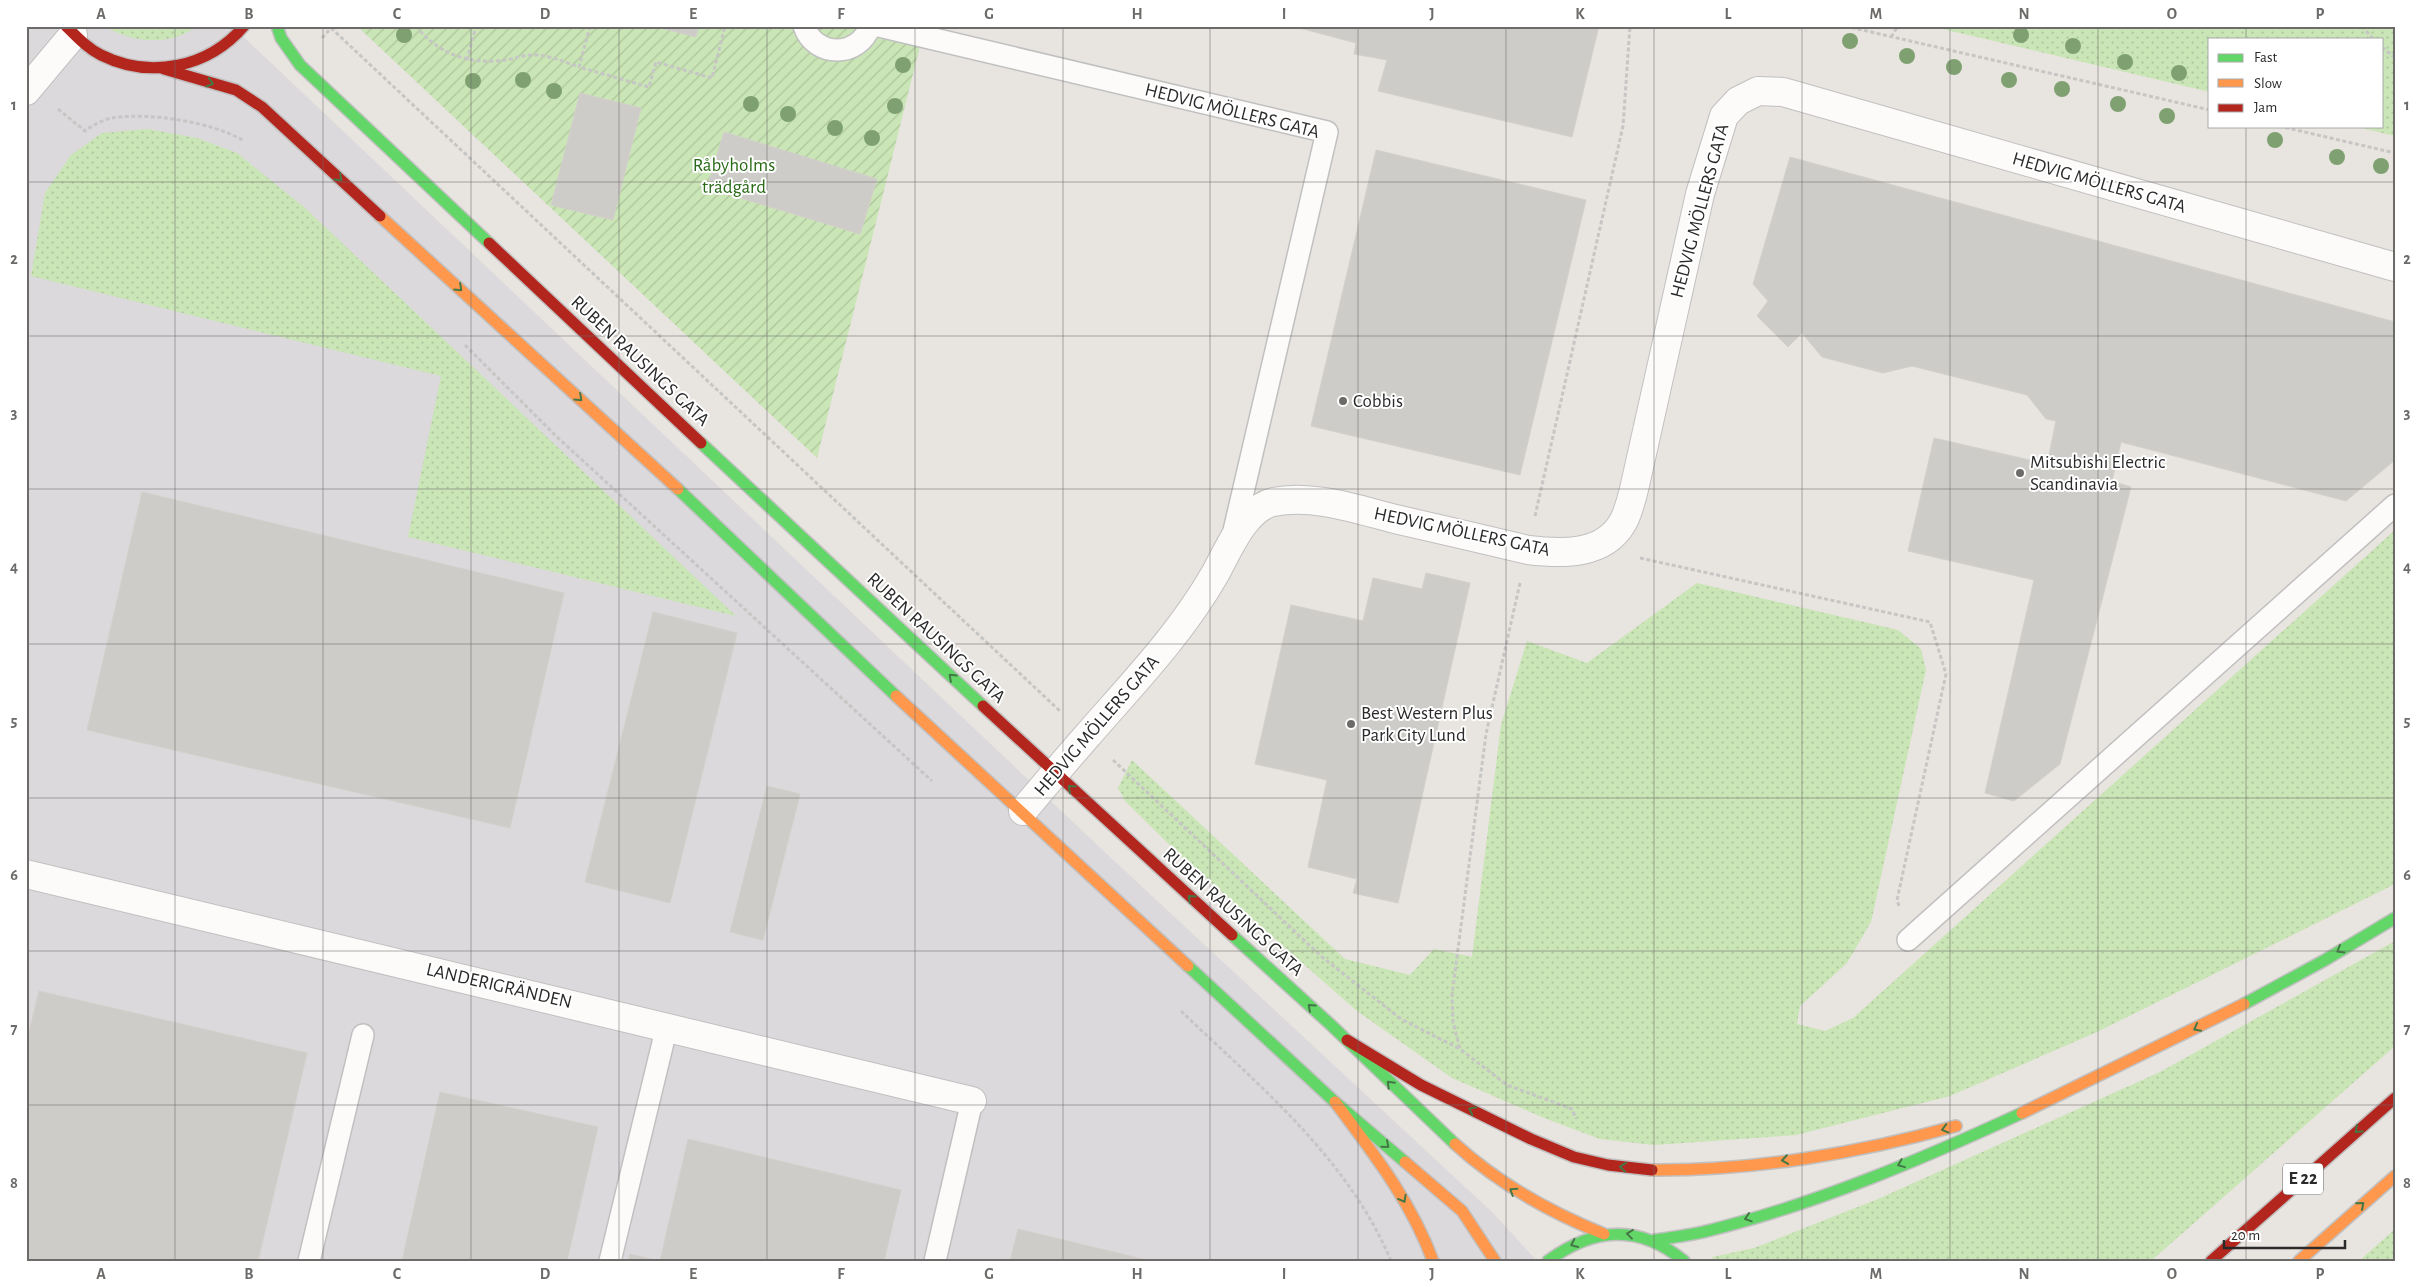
<svg xmlns="http://www.w3.org/2000/svg" width="2421" height="1287" font-family="'Alegreya Sans',sans-serif">
  <style>
    .industrial { fill: #dbd9db }
    .grass { fill: url(#grass-dots) }
    .garden { fill: url(#garden-furrows) }
    .building { fill: #ceccc8; stroke: #d3d0cb }
    .lines { fill: none; stroke-linecap: round; stroke-linejoin: round }
    .lane-casing { stroke: #c1c0c1; stroke-width: 24 }
    .street-casing { stroke: #c1c0c1; stroke-width: 30 }
    .fast-casing { stroke: #c1c0c1; stroke-width: 14 }
    .slow-casing { stroke: #c1c0c1; stroke-width: 14 }
    .jam-casing { stroke: #c1c0c1; stroke-width: 14 }
    .path { stroke: #c6c6c5; stroke-width: 3; stroke-dasharray: 4 2.5; stroke-linecap: butt }
    .lane { stroke: #fcfbfa; stroke-width: 21 }
    .street { stroke: #fcfbfa; stroke-width: 28 }
    .fast { stroke: #63d668; stroke-width: 11 }
    .slow { stroke: #ff974d; stroke-width: 11 }
    .jam { stroke: #b3261e; stroke-width: 11 }
    .tree { fill: #7fa171 }
    .oneway { stroke: #447746 }
    .grid { fill: none; stroke: #6c6b69; stroke-width: 1; stroke-opacity: 0.55 }
    .poi-dot { fill: #6c6b69; stroke: #fff; stroke-width: 2 }
    .labels { text-anchor: middle; dominant-baseline: central; stroke-width: 4; stroke-linejoin: round; paint-order: stroke }
    .shield { fill: #fff; stroke: #6a6a6a; stroke-width: 1 }
    .shield-label { font-size: 18px; font-weight: bold; fill: #2a2a2a }
    .street-label { font-size: 19px; fill: #2a2a2a; stroke: #fff }
    .park-label { font-size: 19px; fill: #296a17; stroke: #fff }
    .poi-label { font-size: 19px; fill: #2a2a2a; stroke: #fff; text-anchor: start }
    .neatline { fill: none; stroke: #6c6b69; stroke-width: 2 }
    .grid-label { font-size: 16px; text-anchor: middle; font-weight: bold; fill: #6c6b69 }
  </style>
  <defs>
    <pattern id="grass-dots" width="8" height="8" patternUnits="userSpaceOnUse" patternTransform="scale(1.25)"><rect width="8" height="8" fill="#cae5b6"/><path d="M2 2h.1M6 6h.1" fill="none" stroke="#aec59d" stroke-width="1.8" stroke-linecap="round"/></pattern>
    <pattern id="garden-furrows" width="10" height="10" patternUnits="userSpaceOnUse" patternTransform="scale(1.25)"><rect width="10" height="10" fill="#cae5b6"/><path d="M-1 1l2-2M0 10L10 0M9 11l2-2" fill="none" stroke="#aec59d"/></pattern>
  </defs>
  <rect width="100%" height="100%" fill="#e8e4df"/>
  <path class="industrial" d="M26 26H232L1110 857 1493 1213 1537 1261H26Z"/>
  <path class="grass" d="M104 26H197C169 47 133 43 104 26Z
    M1930 26H2395V136L2353 126H2382V39H2210V92Z
    M148 129 197 138 237 153 304 207 736 616 408 537 441 376 31 276 45 193 71 155 102 133Z
    M2395 530V884L2097 1032 1950 1096 1796 1135 1654 1145 1600 1139 1544 1118 1452 1078 1357 1011 1181 856 1125 801 1118 788 1132 760 1345 959 1410 975 1434 949 1472 957 1501 725 1527 641 1587 663 1697 583 1898 630 1921 649 1926 670 1871 922 1847 963 1800 1006 1797 1024 1825 1031 1853 1018Z
    M2395 941V1046L2151 1261H1714L1712 1257 1754 1248 1878 1199 2160 1072Z
    M2395 1229V1261H2359Z"/>
  <path class="garden" d="M357 26H925L817 458Z"/>
  <path class="building" d="M653 26H699L696 37Z
    M1292 26H1599L1572 137 1378 91 1387 60 1354 54 1356 43Z
    M580 93 641 108 613 220 551 205Z
    M724 132 877 179 860 234 707 188Z
    M1376 150 1586 200 1520 475 1311 426Z
    M1790 157 2395 322V460L2346 501 2121 442 2112 481 2131 487 2060 764 2014 801 1985 793 2034 580 1908 551 1934 438 2047 464 2056 421 2046 419 2027 395 1912 366 1883 373 1822 357 1802 333 1788 347 1757 316 1768 301 1753 284Z
    M142 492 564 593 510 828 87 730Z
    M1426 573 1470 583 1398 903 1353 893 1357 879 1308 867 1327 780 1255 764 1291 605 1363 621 1373 578 1422 589Z
    M653 612 737 633 670 903 585 882Z
    M767 786 800 794 763 940 730 932Z
    M39 991 307 1053 258 1261H26V1044Z
    M440 1092 598 1127 567 1261H402Z
    M688 1139 901 1190 884 1261H660Z
    M1018 1229 1151 1261H1010Z
    M630 1254 658 1261H628Z"/>
  <g class="lines">
    <defs>
      <path id="lane" d="M804 26C815 58 859 58 870 26
        M879 26 1327 132 1233 535
        M1908 940 2395 505
        M309 1261 363 1035
        M610 1261 667 1026
        M935 1261 972 1101"/>
      <path id="street" d="M26 91 73 35
        M1023 811C1044 786 1065 761 1087 736 1132 684 1180 635 1215 574 1228 551 1244 509 1273 502 1313 494 1356 509 1395 519 1439 529 1483 539 1528 550 1561 554 1604 556 1623 522 1629 511 1632 498 1635 485L1700 194 1724 116 1738 101 1758 91 1783 92 2395 267
        M26 874 972 1101"/>
      <path id="fast" d="M277 26 281 38 300 65 489 243
        M701 443 983 706
        M678 489 896 696
        M1232 935 1331 1025 1455 1144
        M1188 966 1335 1102 1405 1162
        M2244 1004 2325 960 2395 918
        M1655 1240C1674 1237 1693 1235 1711 1230 1819 1203 1922 1159 2022 1113
        M1548 1261C1594 1227 1639 1224 1684 1261"/>
      <path id="slow" d="M380 216 678 489
        M896 696 1188 966
        M1335 1102C1373 1153 1411 1201 1433 1261
        M2022 1113 2244 1004
        M1455 1144C1499 1184 1549 1212 1604 1234
        M1405 1162 1462 1211 1495 1261
        M1652 1170C1752 1171 1860 1153 1956 1126
        M2299 1261 2395 1176"/>
      <path id="jam" d="M66 26C77 37 87 48 101 55 151 80 209 67 244 26
        M164 69 236 90 262 107 380 216
        M489 243 701 443
        M983 706 1232 935
        M1347 1040 1421 1085 1531 1139 1574 1157 1608 1165 1652 1170
        M2211 1261 2395 1098"/>
    </defs>
    <use href="#lane" class="lane-casing"/>
    <use href="#street" class="street-casing"/>
    <use href="#fast" class="fast-casing"/>
    <use href="#slow" class="slow-casing"/>
    <use href="#jam" class="jam-casing"/>
    <path class="path" d="M416 26C438 54 469 65 505 60 514 59 522 55 531 55 548 54 564 62 579 67
      M590 26 579 67 649 87 656 62 712 78 725 26
      M1845 26 2210 110
      M2362 26 2373 39
      M331 28 1061 712
      M1891 37 1898 26
      M322 38 331 28 330 26
      M2382 47 2395 58
      M467 60 476 26
      M58 109 85 131C93 125 102 120 112 118 149 112 213 122 244 141
      M2279 126 2395 153
      M465 345 556 436 932 781
      M1535 516 1623 126 1630 26
      M1640 558 1930 622 1946 674 1897 900 1899 906
      M1520 583 1486 734 1452 995 1453 1022 1460 1049 1507 1085 1572 1109 1576 1119
      M1113 760 1322 957 1401 1019 1460 1049
      M1181 1011C1259 1086 1348 1158 1391 1261"/>
    <use href="#lane" class="lane"/>
    <use href="#street" class="street"/>
    <use href="#fast" class="fast"/>
    <use href="#slow" class="slow"/>
    <use href="#jam" class="jam"/>
  </g>
  <g class="tree">
    <circle cx="404" cy="35" r="8"/>
    <circle cx="2021" cy="35" r="8"/>
    <circle cx="1850" cy="41" r="8"/>
    <circle cx="2073" cy="46" r="8"/>
    <circle cx="1907" cy="56" r="8"/>
    <circle cx="2125" cy="62" r="8"/>
    <circle cx="903" cy="65" r="8"/>
    <circle cx="1954" cy="67" r="8"/>
    <circle cx="2179" cy="73" r="8"/>
    <circle cx="523" cy="80" r="8"/>
    <circle cx="2009" cy="80" r="8"/>
    <circle cx="473" cy="81" r="8"/>
    <circle cx="2062" cy="89" r="8"/>
    <circle cx="554" cy="91" r="8"/>
    <circle cx="751" cy="104" r="8"/>
    <circle cx="2118" cy="104" r="8"/>
    <circle cx="895" cy="106" r="8"/>
    <circle cx="788" cy="114" r="8"/>
    <circle cx="2167" cy="116" r="8"/>
    <circle cx="835" cy="128" r="8"/>
    <circle cx="872" cy="138" r="8"/>
    <circle cx="2275" cy="140" r="8"/>
    <circle cx="2337" cy="157" r="8"/>
    <circle cx="2381" cy="166" r="8"/>
  </g>
  <defs><path id="oneway-chevron" d="M-2-3.5L2.5 0L-2 3.5" fill="none" stroke-width="1.6" stroke-linecap="round" stroke-linejoin="round" transform="scale(1.25)"/></defs>
  <g class="oneway">
    <use href="#oneway-chevron" transform="translate(210 83) rotate(17)"/>
    <use href="#oneway-chevron" transform="translate(339 178) rotate(43)"/>
    <use href="#oneway-chevron" transform="translate(459 288) rotate(43)"/>
    <use href="#oneway-chevron" transform="translate(579 398) rotate(43)"/>
    <use href="#oneway-chevron" transform="translate(952 677) rotate(-137)"/>
    <use href="#oneway-chevron" transform="translate(1071 788) rotate(-138)"/>
    <use href="#oneway-chevron" transform="translate(1191 898) rotate(-138)"/>
    <use href="#oneway-chevron" transform="translate(2340 950) rotate(150)"/>
    <use href="#oneway-chevron" transform="translate(1311 1007) rotate(-138)"/>
    <use href="#oneway-chevron" transform="translate(2197 1028) rotate(152)"/>
    <use href="#oneway-chevron" transform="translate(1390 1084) rotate(-135)"/>
    <use href="#oneway-chevron" transform="translate(1472 1110) rotate(-154)"/>
    <use href="#oneway-chevron" transform="translate(1945 1129) rotate(165)"/>
    <use href="#oneway-chevron" transform="translate(2358 1130) rotate(138)"/>
    <use href="#oneway-chevron" transform="translate(1386 1145) rotate(41)"/>
    <use href="#oneway-chevron" transform="translate(1785 1160) rotate(172)"/>
    <use href="#oneway-chevron" transform="translate(1901 1164) rotate(158)"/>
    <use href="#oneway-chevron" transform="translate(1623 1167) rotate(-174)"/>
    <use href="#oneway-chevron" transform="translate(1513 1191) rotate(-147)"/>
    <use href="#oneway-chevron" transform="translate(1403 1199) rotate(61)"/>
    <use href="#oneway-chevron" transform="translate(2361 1205) rotate(-41)"/>
    <use href="#oneway-chevron" transform="translate(1748 1218) rotate(162)"/>
    <use href="#oneway-chevron" transform="translate(1630 1234) rotate(-173)"/>
    <use href="#oneway-chevron" transform="translate(1574 1244) rotate(155)"/>
  </g>
  <path class="grid" d="M175 26V1261M323 26V1261M471 26V1261M619 26V1261M767 26V1261M915 26V1261M1063 26V1261M1210 26V1261M1358 26V1261M1506 26V1261M1654 26V1261M1802 26V1261M1950 26V1261M2098 26V1261M2246 26V39M2246 126V1261M26 182H2395M26 336H2395M26 489H2395M26 644H2395M26 798H2395M26 951H2395M26 1105H2395"/>
  <g class="poi-dot">
    <circle cx="1343" cy="401" r="5"/>
    <circle cx="2020" cy="473" r="5"/>
    <circle cx="1351" cy="724" r="5"/>
  </g>
  <g class="labels">
    <rect class="shield" x="2283" y="1163.5" width="40" height="31" rx="4"/>
    <g class="shield-label">
      <text x="2303" y="1179">E 22</text>
    </g>
    <g class="street-label">
      <text transform="translate(1232 111) rotate(14)">HEDVIG MÖLLERS GATA</text>
      <text transform="translate(2099 183) rotate(16)">HEDVIG MÖLLERS GATA</text>
      <text transform="translate(1700 211) rotate(-75)">HEDVIG MÖLLERS GATA</text>
      <text transform="translate(640 361) rotate(43)">RUBEN RAUSINGS GATA</text>
      <text transform="translate(1462 532) rotate(12)">HEDVIG MÖLLERS GATA</text>
      <text transform="translate(936 638) rotate(43)">RUBEN RAUSINGS GATA</text>
      <text transform="translate(1097 726) rotate(-49)">HEDVIG MÖLLERS GATA</text>
      <text transform="translate(1233 912) rotate(42)">RUBEN RAUSINGS GATA</text>
      <text transform="translate(499 986) rotate(13)">LANDERIGRÄNDEN</text>
    </g>
    <g class="park-label">
      <text x="734" y="165">Råbyholms<tspan x="734" dy="22">trädgård</tspan></text>
    </g>
    <g class="poi-label">
      <text x="1353" y="401">Cobbis</text>
      <text x="2030" y="462">Mitsubishi Electric<tspan x="2030" dy="22">Scandinavia</tspan></text>
      <text x="1361" y="713">Best Western Plus<tspan x="1361" dy="22">Park City Lund</tspan></text>
    </g>
  </g>
  <rect width="2421" height="1287" fill="none" stroke="#ffffff" stroke-width="55"/>
  <rect x="2208" y="38" width="175" height="90" fill="#ffffff" stroke="#aaaaaa"/>
  <rect x="2218" y="54" width="25" height="8" fill="#63d668" stroke="#aaaaaa"/>
  <text x="2254" y="62" font-size="15" fill="#2a2a2a">Fast</text>
  <rect x="2218" y="79" width="25" height="8" fill="#ff974d" stroke="#aaaaaa"/>
  <text x="2254" y="88" font-size="15" fill="#2a2a2a">Slow</text>
  <rect x="2218" y="104" width="25" height="8" fill="#b3261e" stroke="#aaaaaa"/>
  <text x="2254" y="112" font-size="15" fill="#2a2a2a">Jam</text>
  <path d="M2224 1240v8h121v-8" fill="none" stroke="#2a2a2a" stroke-width="2.5"/>
  <text x="2231" y="1240" font-size="15" fill="#2a2a2a" stroke="#ffffff" stroke-width="4" paint-order="stroke">20 m</text>
  <rect x="28" y="28" width="2366" height="1232" class="neatline"/>
  <g class="grid-label">
    <text x="101" y="19">A</text>
    <text x="249" y="19">B</text>
    <text x="397" y="19">C</text>
    <text x="545" y="19">D</text>
    <text x="693" y="19">E</text>
    <text x="841" y="19">F</text>
    <text x="989" y="19">G</text>
    <text x="1137" y="19">H</text>
    <text x="1284" y="19">I</text>
    <text x="1432" y="19">J</text>
    <text x="1580" y="19">K</text>
    <text x="1728" y="19">L</text>
    <text x="1876" y="19">M</text>
    <text x="2024" y="19">N</text>
    <text x="2172" y="19">O</text>
    <text x="2320" y="19">P</text>
    <text x="14" y="110">1</text>
    <text x="2407" y="110">1</text>
    <text x="14" y="264">2</text>
    <text x="2407" y="264">2</text>
    <text x="14" y="418">3</text>
    <text x="2407" y="418">3</text>
    <text x="14" y="572">4</text>
    <text x="2407" y="572">4</text>
    <text x="14" y="726">5</text>
    <text x="2407" y="726">5</text>
    <text x="14" y="880">6</text>
    <text x="2407" y="880">6</text>
    <text x="14" y="1034">7</text>
    <text x="2407" y="1034">7</text>
    <text x="14" y="1188">8</text>
    <text x="2407" y="1188">8</text>
    <text x="101" y="1279">A</text>
    <text x="249" y="1279">B</text>
    <text x="397" y="1279">C</text>
    <text x="545" y="1279">D</text>
    <text x="693" y="1279">E</text>
    <text x="841" y="1279">F</text>
    <text x="989" y="1279">G</text>
    <text x="1137" y="1279">H</text>
    <text x="1284" y="1279">I</text>
    <text x="1432" y="1279">J</text>
    <text x="1580" y="1279">K</text>
    <text x="1728" y="1279">L</text>
    <text x="1876" y="1279">M</text>
    <text x="2024" y="1279">N</text>
    <text x="2172" y="1279">O</text>
    <text x="2320" y="1279">P</text>
  </g>
</svg>
